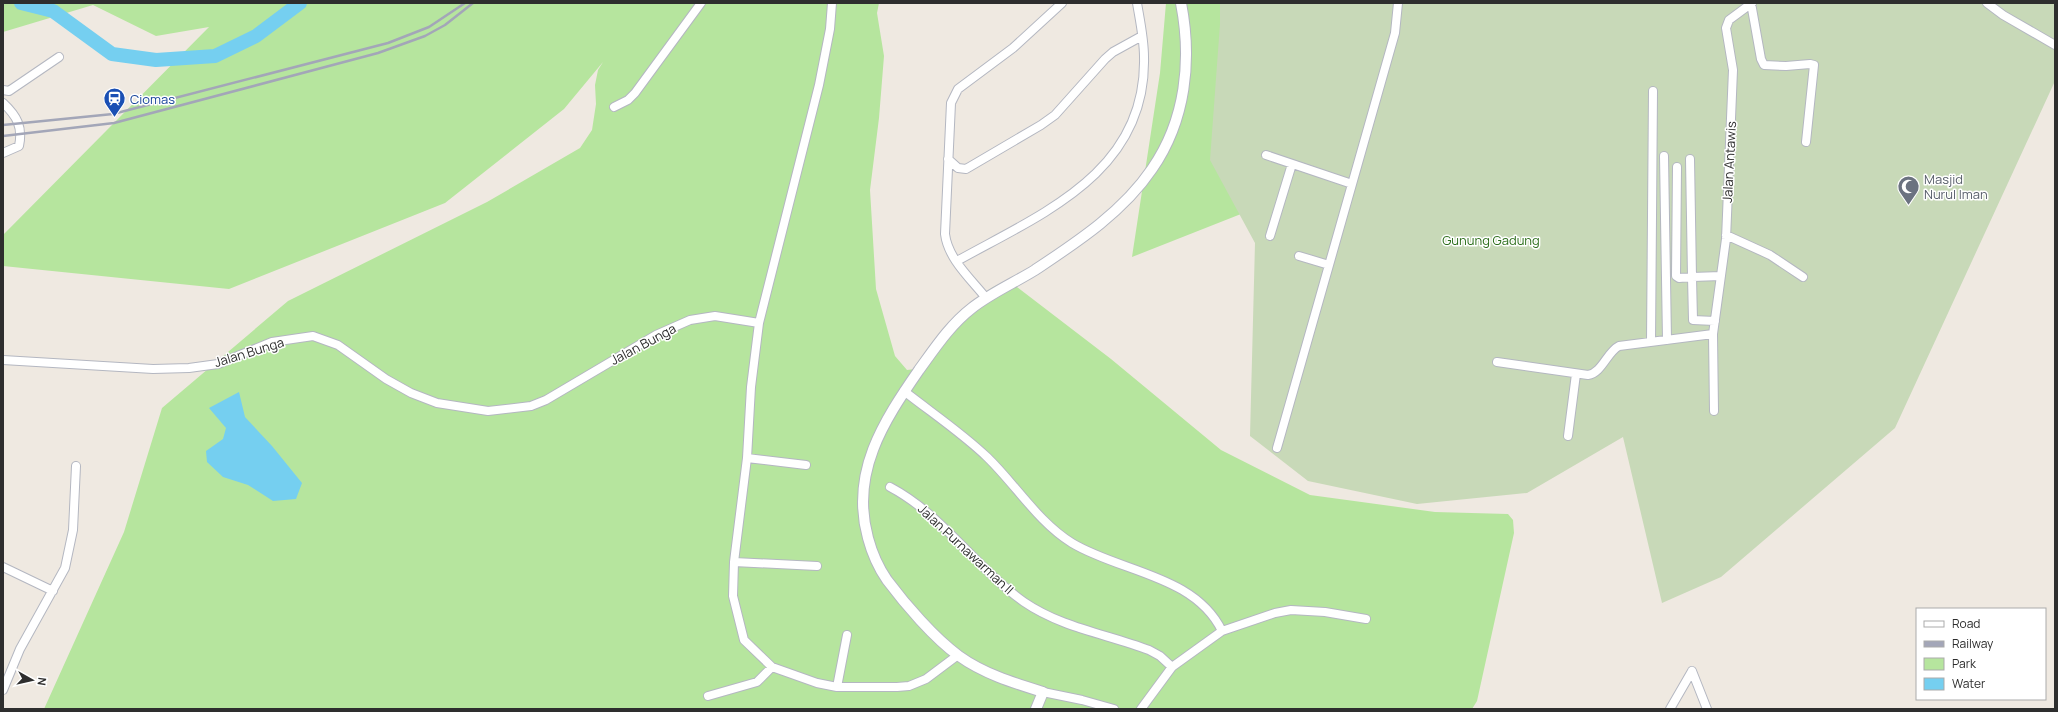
<svg xmlns="http://www.w3.org/2000/svg" width="2058" height="712" font-family="Manrope,sans-serif">
  <style>
    .green { fill: #b6e59e }
    .cemetery { fill: #c8d9b8 }
    .water { fill: #75cff0 }
    .lines { fill: none; stroke-linecap: round; stroke-linejoin: round }
    .river { stroke: #75cff0; stroke-width: 14 }
    .minor-casing { stroke: #b4b7c1; stroke-width: 10 }
    .tertiary-casing { stroke: #b4b7c1; stroke-width: 12 }
    .minor { stroke: #fff; stroke-width: 8 }
    .tertiary { stroke: #fff; stroke-width: 10 }
    .rail { stroke: #a3a6b8; stroke-width: 2.5 }
    .labels { text-anchor: middle; dominant-baseline: central; stroke-width: 3; stroke-linejoin: round; paint-order: stroke }
    .transit-label { font-size: 13px; fill: #164399; stroke: #fff; text-anchor: start }
    .street-label { font-size: 13px; fill: #2e2e2e; stroke: #fff }
    .worship-label { font-size: 13px; fill: #5b616d; stroke: #fff; text-anchor: start }
    .park-label { font-size: 13px; fill: #2c6e1b; stroke: #fff }
  </style>
  <rect width="100%" height="100%" fill="#efe9e1"/>
  <path class="green" d="M3 3H879L877 13 884 56 879 118 870 190 876 289 895 356 907 370 915 369C931 351 982 283 1005 283 1009 283 1014 286 1017 287L1111 359 1221 450 1310 495 1435 512 1508 514 1513 520 1514 533 1477 701 1472 709H44L124 532 162 408 288 301 487 202 580 148 592 130 596 104 595 85 598 70 603 62 564 109 445 203 229 289 3 266V235L209 27 156 36 93 5 3 32Z
    M1166 3H1377L1297 192 1132 257 1160 73Z"/>
  <path class="cemetery" d="M1220 3H2055V81L1895 428 1721 577 1662 603 1623 437 1527 493 1417 504 1308 481 1250 436 1255 243 1210 160 1220 24Z"/>
  <path class="water" d="M239 392 245 417 272 446 302 483 296 499 273 501 248 485 223 477 207 462 206 451 223 439 226 428 209 408Z"/>
  <g class="lines">
    <path class="river" d="M21 3 53 11 112 54 156 60 215 56 256 36 300 3"/>
    <defs>
      <path id="minor" d="M1751 3 1761 59 1764 65 1786 66 1810 64 1814 65 1806 142
        M1987 3 2003 15 2055 45
        M3 90 9 91 59 57
        M3 103C17 116 23 127 19 146L3 153
        M614 107 628 100 635 93 701 3
        M1266 155 1352 184
        M1664 156 1667 340
        M948 159 958 168 966 169 1041 125 1055 115 1105 59 1113 52 1142 36
        M1690 159 1692 277 1721 276
        M1677 167 1676 276 1679 278 1692 277 1693 320 1715 321
        M1726 235 1770 255 1803 277
        M1270 236 1292 164
        M1299 256 1329 265
        M957 261C1041 214 1147 173 1144 57 1144 39 1140 21 1137 3
        M986 298C971 279 948 259 945 234L951 103 958 89 1013 48 1062 3
        M759 323 819 85 830 29 832 3
        M1651 342 1653 91
        M3 360 153 369 189 368 218 364 272 342 313 336 338 345 386 379 411 393 437 403 488 411 531 406 546 400 656 335 690 320 715 316 759 323 751 387 747 458 734 562 733 596 744 640 772 667 817 683 837 687H897L909 686 926 679 958 655
        M1497 362 1588 375C1602 373 1607 352 1619 346L1713 334
        M904 391C932 413 962 433 987 457 1016 485 1038 522 1072 543 1120 572 1195 575 1222 631
        M1714 411 1713 334 1726 239 1733 70 1726 28 1729 20 1752 3
        M1568 436 1576 374
        M1277 448 1395 33 1398 3
        M747 458 806 465
        M890 487C943 515 976 568 1024 602 1062 628 1107 634 1149 650L1160 656 1172 667
        M734 562 817 566
        M3 567 53 591
        M1692 671 1707 709
        M837 687 847 635
        M3 690 20 649 65 568 73 530 76 466
        M1043 692 1082 700 1114 709
        M708 696 757 682 772 667
        M1141 709 1172 667 1222 631 1275 613 1291 610 1325 612 1366 619
        M1670 709 1692 671"/>
      <path id="tertiary" d="M1036 709 1043 692C1014 683 984 674 959 656 934 638 905 604 887 580 878 567 872 553 868 538 850 473 883 422 919 370 935 348 950 325 972 308 991 293 1014 283 1035 270 1077 242 1123 212 1152 169 1186 120 1192 60 1181 3"/>
    </defs>
    <use href="#minor" class="minor-casing"/>
    <use href="#tertiary" class="tertiary-casing"/>
    <use href="#minor" class="minor"/>
    <use href="#tertiary" class="tertiary"/>
    <path class="rail" d="M3 125 113 114 388 43 429 27 465 3
      M3 136 114 123 378 53 425 36 445 25 473 3"/>
  </g>
  <defs>
    <symbol id="station-pin" viewBox="-11 -11 22 30"><path d="M0 17L-7.5 6A9.5 9.5 0 1 1 7.5 6Z" fill="#1a4fb4" stroke="#fff"/><path d="M-3-6H3Q5-6 5-4V2Q5 4 3 4L4.5 6H3L1.5 4h-3L-3 6H-4.5L-3 4Q-5 4-5 2V-4Q-5-6-3-6ZM-3.5-4v3h7v-3ZM-3.5 1v1.5H-2V1ZM2 1v1.5H3.5V1Z" fill="#fff"/></symbol>
    <symbol id="mosque-pin" viewBox="-11 -11 22 30"><path d="M0 17L-7.5 6A9.5 9.5 0 1 1 7.5 6Z" fill="#6b7280" stroke="#fff"/><path d="M3.5-4.9A6 6 0 1 0 3.5 4.9A5 5 0 1 1 3.5-4.9Z" fill="#fff"/></symbol>
  </defs>
  <g fill-rule="evenodd">
    <use href="#station-pin" x="102" y="86" width="25" height="34"/>
    <use href="#mosque-pin" x="1896" y="174" width="25" height="34"/>
  </g>
  <g class="labels">
    <g class="transit-label">
      <text x="130" y="99">Ciomas</text>
    </g>
    <g class="street-label">
      <text transform="translate(1729 162) rotate(-87)">Jalan Antawis</text>
      <text transform="translate(643 344) rotate(-28)">Jalan Bunga</text>
      <text transform="translate(249 352) rotate(-17)">Jalan Bunga</text>
      <text transform="translate(966 549) rotate(43)">Jalan Purnawarman II</text>
    </g>
    <g class="worship-label">
      <text x="1924" y="179">Masjid<tspan x="1924" dy="15">Nurul Iman</tspan></text>
    </g>
    <g class="park-label">
      <text x="1491" y="240">Gunung Gadung</text>
    </g>
  </g>
  <rect width="2058" height="712" fill="none" stroke="#2e2e2e" stroke-width="8"/>
  <rect x="1916" y="608" width="130" height="92" fill="#ffffff" stroke="#ababab"/>
  <rect x="1924" y="621" width="20" height="6" fill="#ffffff" stroke="#ababab"/>
  <text x="1952" y="628" font-size="12" fill="#2e2e2e">Road</text>
  <rect x="1924" y="641" width="20" height="6" fill="#a3a6b8" stroke="#ababab"/>
  <text x="1952" y="648" font-size="12" fill="#2e2e2e">Railway</text>
  <rect x="1924" y="658" width="20" height="12" fill="#b6e59e" stroke="#ababab"/>
  <text x="1952" y="668" font-size="12" fill="#2e2e2e">Park</text>
  <rect x="1924" y="678" width="20" height="12" fill="#75cff0" stroke="#ababab"/>
  <text x="1952" y="688" font-size="12" fill="#2e2e2e">Water</text>
  <g transform="translate(32 680) rotate(98)" stroke="#ffffff" stroke-width="3" paint-order="stroke">
  <path d="M0-3L7 15L0 10L-7 15Z" fill="#2e2e2e"/>
  <text y="-6" font-size="11" font-weight="bold" text-anchor="middle" fill="#2e2e2e">N</text>
  </g>
</svg>
